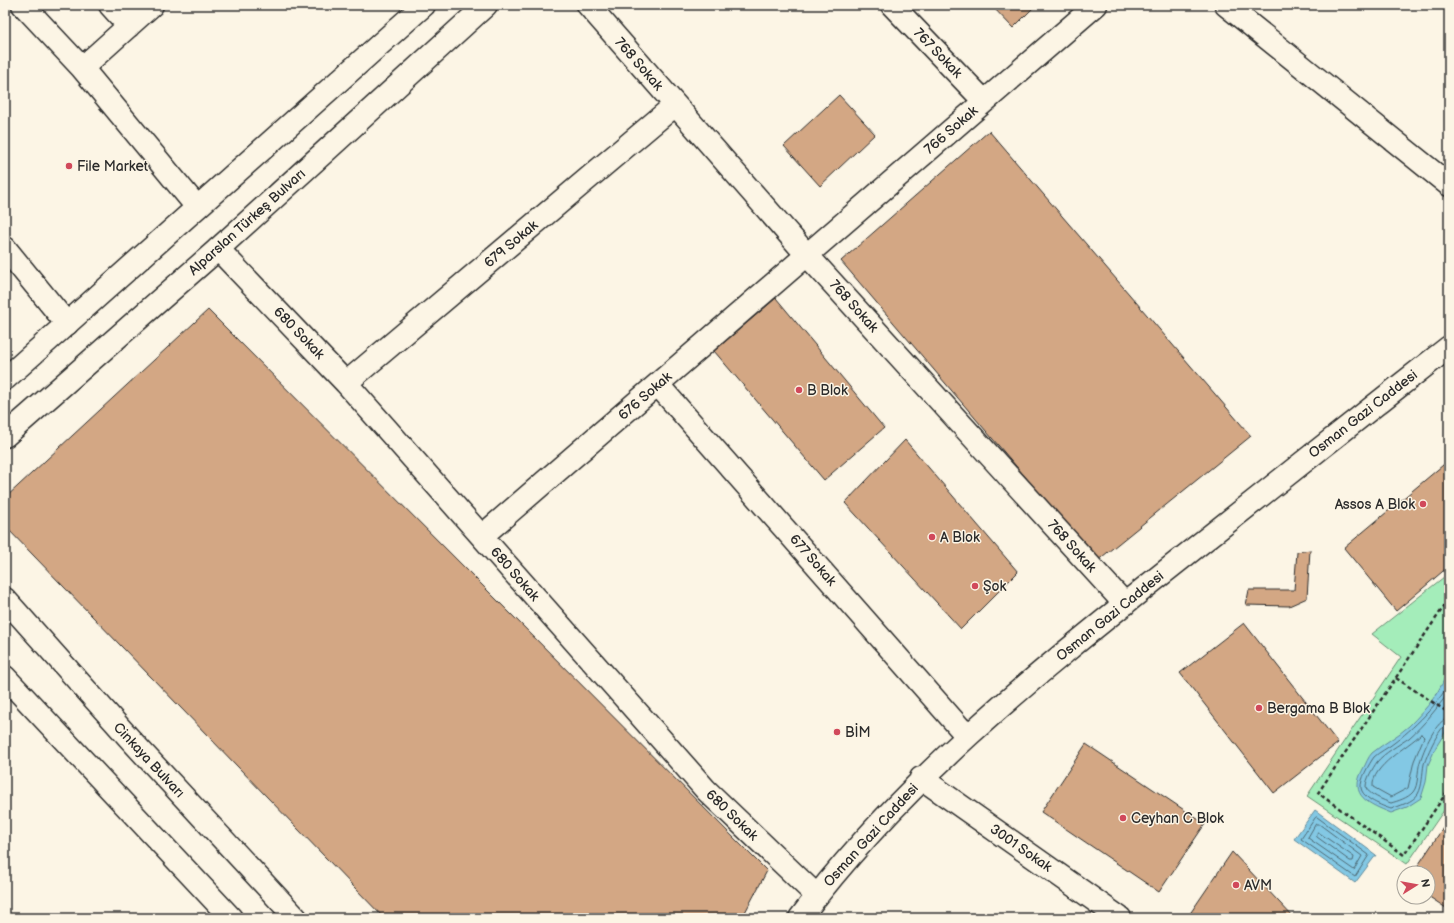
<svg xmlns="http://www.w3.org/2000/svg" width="1454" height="923" font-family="'Balsamiq Sans',sans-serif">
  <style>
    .green { fill: #a4edba; stroke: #688c72 }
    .water { fill: #83c8e4; stroke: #60899a }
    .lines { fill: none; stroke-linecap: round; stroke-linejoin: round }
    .shore { stroke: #4e6a75; stroke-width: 1 }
    .building { fill: #d3a784; stroke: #2b2b2b }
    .minor-casing { stroke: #2b2b2b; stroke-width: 25 }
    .major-casing { stroke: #2b2b2b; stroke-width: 25 }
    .path { stroke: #2b2b2b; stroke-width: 2.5; stroke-dasharray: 4 3; stroke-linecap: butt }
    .minor { stroke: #fcf5e5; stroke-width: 22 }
    .major { stroke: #fcf5e5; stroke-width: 22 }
    .poi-dot { fill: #d1495b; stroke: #fcf5e5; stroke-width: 1.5 }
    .labels { text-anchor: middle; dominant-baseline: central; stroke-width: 3; stroke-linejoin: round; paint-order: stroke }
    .street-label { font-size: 14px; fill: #2b2b2b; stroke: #fcf5e5 }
    .poi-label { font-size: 14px; fill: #2b2b2b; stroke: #fcf5e5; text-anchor: start }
  </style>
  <rect width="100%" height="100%" fill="#fcf5e5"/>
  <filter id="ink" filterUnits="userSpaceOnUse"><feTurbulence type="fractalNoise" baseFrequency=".025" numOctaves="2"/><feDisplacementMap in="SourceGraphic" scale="8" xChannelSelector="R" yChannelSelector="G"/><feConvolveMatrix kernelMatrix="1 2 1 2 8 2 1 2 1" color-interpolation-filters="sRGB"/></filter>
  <g filter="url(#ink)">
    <path class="green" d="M1449 573V803L1407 864 1307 796 1401 657 1372 634Z"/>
    <path class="water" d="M1449 666V726L1436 747 1428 765 1426 782 1421 798 1407 807 1391 813C1369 804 1348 796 1363 769 1366 764 1368 757 1372 753 1384 743 1398 736 1409 726 1427 708 1442 691 1449 666Z
      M1315 810 1376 855 1355 883 1294 839Z"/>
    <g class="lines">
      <path class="shore" d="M1449 681C1443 701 1410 731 1394 743 1388 748 1379 752 1374 757 1369 764 1360 780 1361 788 1363 799 1382 806 1391 809 1399 806 1413 802 1418 794 1423 785 1422 774 1424 764 1427 755 1440 724 1449 723
        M1449 692C1437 708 1425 724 1409 738 1400 744 1383 754 1377 762 1373 768 1366 779 1366 787 1367 794 1385 801 1391 803 1398 801 1408 798 1413 792 1419 785 1417 771 1420 762 1423 751 1436 719 1449 718
        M1421 734 1424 737 1414 761 1408 788 1391 797 1373 787C1371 766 1408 747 1421 734Z
        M1317 817 1369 855 1355 877 1301 839 1315 818Z
        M1316 824H1319L1362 856 1354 870 1308 838Z
        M1318 832 1354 857 1353 861H1350L1317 837Z"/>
    </g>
    <path class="building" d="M991 5H1036L1013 28Z
      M839 95 875 134 820 186 784 146Z
      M989 131 1251 436 1097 561 841 261Z
      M776 298 884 428 824 480 714 351Z
      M208 310 767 871 742 918H384L5 526V498Z
      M905 440 1018 572 961 629 845 503Z
      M1449 460V566L1396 611 1344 548Z
      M1310 550 1307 598 1289 606 1246 605 1249 590H1294L1297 552Z
      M1244 623 1338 743 1274 793 1180 673Z
      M1086 744 1205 824 1159 892 1041 812Z
      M1445 825 1449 827V910L1428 896V873H1413Z
      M1232 852 1294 918H1187Z"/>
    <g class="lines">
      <defs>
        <path id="minor" d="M23 5 82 68 197 207
          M110 5 129 26
          M588 5 807 255 1125 604
          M892 5 984 101
          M1226 5 1449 185
          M82 68 152 5
          M5 248 67 324
          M218 249 346 383 706 790 817 896
          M346 383 675 105
          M658 385 967 736
          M482 536 1096 5
          M921 778 1120 918
          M800 918C902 782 1030 679 1162 574 1258 498 1353 422 1449 347"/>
        <path id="major" d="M5 379 424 5
          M5 436 218 249 486 5
          M5 599 130 739 296 918
          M5 677 231 918"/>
      </defs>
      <use href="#minor" class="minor-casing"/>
      <use href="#major" class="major-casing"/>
      <path class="path" d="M1449 599 1318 793 1404 855 1449 789
        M1396 678 1449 713"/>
      <use href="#minor" class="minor"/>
      <use href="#major" class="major"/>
    </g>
  </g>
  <g class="poi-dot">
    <circle cx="69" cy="166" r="4"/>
    <circle cx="799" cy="390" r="4"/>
    <circle cx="1423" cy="504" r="4"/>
    <circle cx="932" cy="537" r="4"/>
    <circle cx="975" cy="586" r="4"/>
    <circle cx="1259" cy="708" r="4"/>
    <circle cx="837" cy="732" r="4"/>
    <circle cx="1123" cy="818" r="4"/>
    <circle cx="1236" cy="885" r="4"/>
  </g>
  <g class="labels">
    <g class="street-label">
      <text transform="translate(938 53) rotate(46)">767 Sokak</text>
      <text transform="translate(639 64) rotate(49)">768 Sokak</text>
      <text transform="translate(951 130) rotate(-41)">766 Sokak</text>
      <text transform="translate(247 222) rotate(-42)">Alparslan Türkeş Bulvarı</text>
      <text transform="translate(511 244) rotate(-40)">679 Sokak</text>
      <text transform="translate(854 306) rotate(48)">768 Sokak</text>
      <text transform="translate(299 333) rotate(46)">680 Sokak</text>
      <text transform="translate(645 396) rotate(-41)">676 Sokak</text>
      <text transform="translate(1363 414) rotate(-38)">Osman Gazi Caddesi</text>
      <text transform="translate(1072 546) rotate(48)">768 Sokak</text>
      <text transform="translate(813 560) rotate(49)">677 Sokak</text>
      <text transform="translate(515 574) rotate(49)">680 Sokak</text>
      <text transform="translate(1110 616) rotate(-39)">Osman Gazi Caddesi</text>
      <text transform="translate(149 760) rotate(47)">Cinkaya Bulvarı</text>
      <text transform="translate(732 815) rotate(44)">680 Sokak</text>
      <text transform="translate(871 835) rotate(-48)">Osman Gazi Caddesi</text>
      <text transform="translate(1021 848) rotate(35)">3001 Sokak</text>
    </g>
    <g class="poi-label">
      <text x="77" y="166">File Market</text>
      <text x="807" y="390">B Blok</text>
      <text x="1415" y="504" text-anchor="end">Assos A Blok</text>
      <text x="940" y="537">A Blok</text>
      <text x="983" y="586">Şok</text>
      <text x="1267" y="708">Bergama B Blok</text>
      <text x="845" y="732">BİM</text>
      <text x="1131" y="818">Ceyhan C Blok</text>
      <text x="1244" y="885">AVM</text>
    </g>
  </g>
  <rect width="1454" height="923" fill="none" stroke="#fcf5e5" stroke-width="20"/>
  <rect x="10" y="10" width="1434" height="903" fill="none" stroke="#2b2b2b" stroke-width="1.5" filter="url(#ink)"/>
  <g transform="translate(1416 885) rotate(79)"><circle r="19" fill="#fcf5e5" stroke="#a8a49b"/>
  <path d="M0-3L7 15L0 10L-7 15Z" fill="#d1495b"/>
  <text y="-6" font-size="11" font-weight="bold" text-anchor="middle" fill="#2b2b2b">N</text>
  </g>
</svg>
